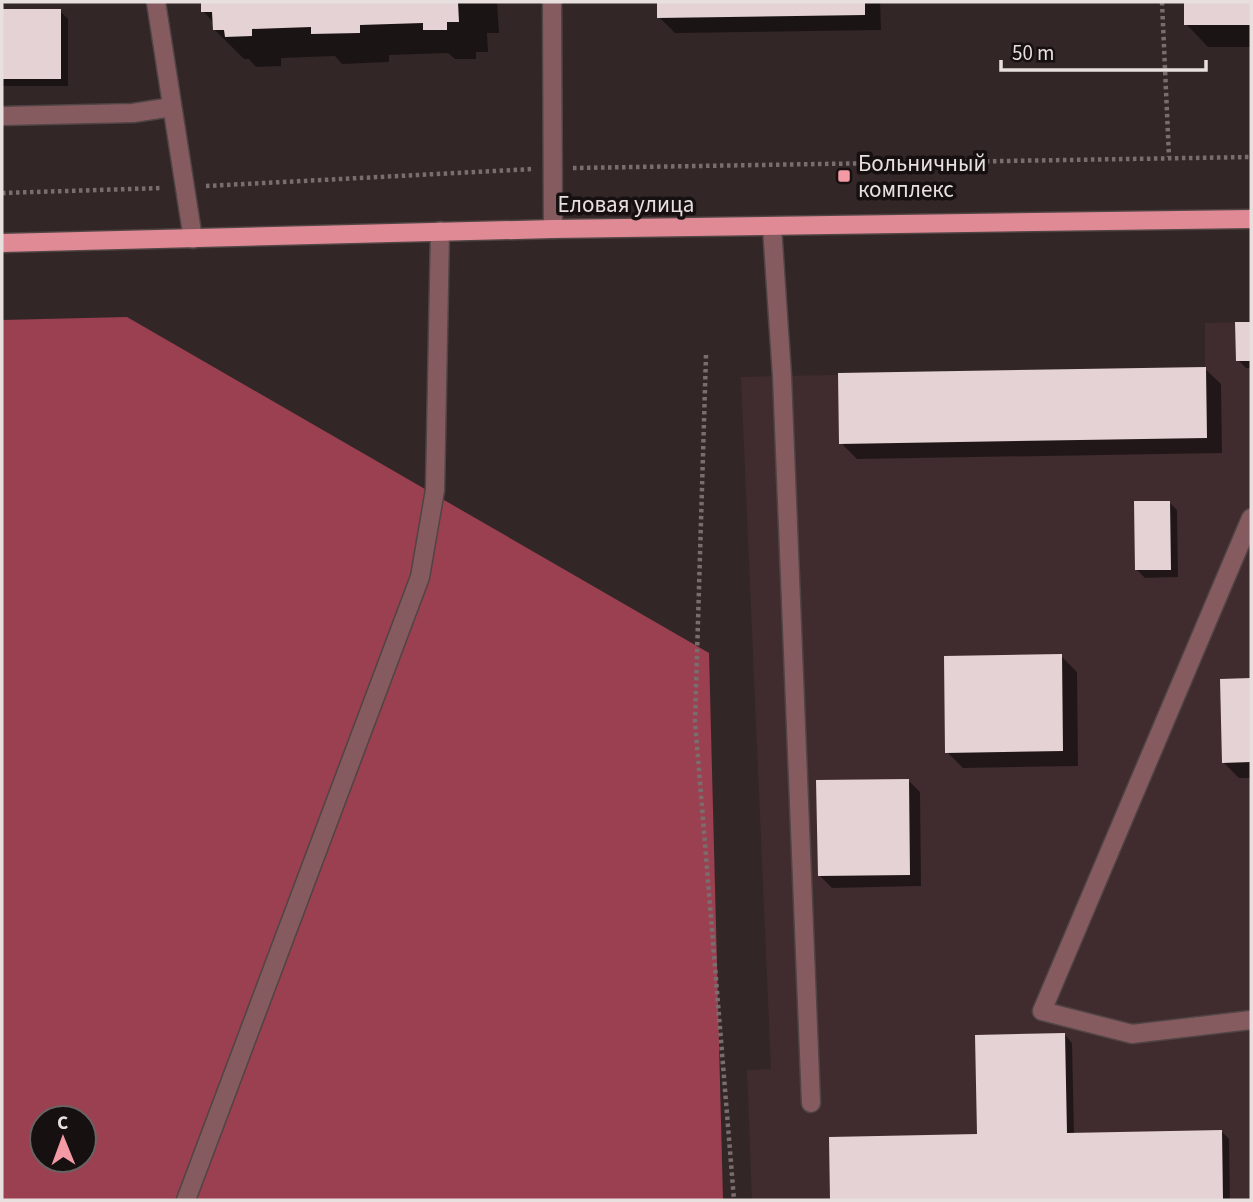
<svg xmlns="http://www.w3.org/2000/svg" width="1253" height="1202" font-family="'Source Sans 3',sans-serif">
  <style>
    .built { fill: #402c2e }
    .forest { fill: #9b4050; fill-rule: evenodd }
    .shadow { fill: #0007 }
    .building { fill: #e4d2d4 }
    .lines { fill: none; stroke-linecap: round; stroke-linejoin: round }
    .minor-casing { stroke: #504444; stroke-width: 21 }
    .major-casing { stroke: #504444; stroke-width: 21 }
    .path { stroke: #796d6e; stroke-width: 4.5; stroke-dasharray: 3.5 3.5; stroke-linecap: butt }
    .minor { stroke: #855b60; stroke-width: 18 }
    .major { stroke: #df8a95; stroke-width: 18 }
    .poi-dot { fill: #f49aa5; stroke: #161011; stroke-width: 2.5 }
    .labels { text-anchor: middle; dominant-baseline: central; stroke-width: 7; stroke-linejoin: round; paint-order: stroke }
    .poi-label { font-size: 23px; fill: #e8dfdf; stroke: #161011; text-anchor: start }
    .street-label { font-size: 23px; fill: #e8dfdf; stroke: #161011 }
  </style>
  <rect width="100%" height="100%" fill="#332627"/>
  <path class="built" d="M1251 322V1200H752L747 1070 771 1069 741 377 1205 367V323Z"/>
  <path class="forest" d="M127 317 709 653 723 1200H2V320ZM42 1118H84V1160H42Z"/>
  <path class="shadow" d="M203 2H497L499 33H487L488 52H476V59H455L448 53 389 55V62L342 64 335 56 281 58V66L256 67 249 59H244L214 29V23L203 11Z
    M659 2H880L881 30 675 33 659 17Z
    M1186 2H1251V47H1208L1186 24Z
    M2 11H60L68 19V86H2Z
    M1237 324H1251V368H1246L1238 360Z
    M1205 369 1221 384 1222 453 857 459 841 443Z
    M1169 502 1177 510 1178 577 1145 578 1137 570Z
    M1061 656 1077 672 1078 766 963 768 947 752Z
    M1251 680V778H1239L1223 762 1222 681Z
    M908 780 920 792 921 886 832 888 820 876Z
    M1065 1035 1072 1043 1074 1134 1222 1132 1229 1139 1230 1200H832L831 1138 979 1136Z"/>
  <path class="building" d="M201 2H458L459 22H447V30H423V23L360 25V33L311 34V27L252 29V36L225 37 224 30H213L212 12H201Z
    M657 2H865V15L657 18Z
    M1184 2H1251V25H1184Z
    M2 9H61V79H2Z
    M1235 322H1251V361H1236Z
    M1206 367 1207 438 839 444 838 373Z
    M1134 501H1170L1171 570H1135Z
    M1062 654 1063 751 945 753 944 656Z
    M1251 678V762L1222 763 1220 679Z
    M909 779 910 875 818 876 816 780Z
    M1065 1033 1067 1133 1222 1130 1223 1200H830L829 1137 977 1134 975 1035Z"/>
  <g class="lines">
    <defs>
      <path id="minor" d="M156 2 193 239
        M552 2 553 229
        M2 116 133 113 172 107
        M772 227 782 376 811 1103
        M1251 518 1042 1011 1132 1034 1251 1020
        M186 1200 420 577 435 490 440 231"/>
      <path id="major" d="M2 243 553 229 1251 219"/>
    </defs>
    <use href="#minor" class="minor-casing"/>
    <use href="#major" class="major-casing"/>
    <path class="path" d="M1162 2 1169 157
      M573 168 1251 157
      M206 186 533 169
      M2 193 162 188
      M706 355 695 721 734 1200"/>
    <use href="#minor" class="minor"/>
    <use href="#major" class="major"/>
  </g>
  <rect class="poi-dot" x="837" y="169" width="14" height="14" rx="3.5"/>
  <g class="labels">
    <g class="poi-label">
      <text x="858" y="163">Больничный<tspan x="858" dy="26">комплекс</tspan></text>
    </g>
    <g class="street-label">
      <text x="626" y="204">Еловая улица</text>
    </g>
  </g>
  <rect width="1253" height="1202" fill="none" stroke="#e8dfdf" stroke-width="7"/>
  <g transform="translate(63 1139) rotate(359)"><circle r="33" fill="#161011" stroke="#6a6363" stroke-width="2"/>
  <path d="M0-5L12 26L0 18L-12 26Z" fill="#f49aa5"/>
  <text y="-10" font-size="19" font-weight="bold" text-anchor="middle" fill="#e8dfdf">С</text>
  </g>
  <path d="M1001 60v10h205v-10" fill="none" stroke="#e8dfdf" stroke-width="3.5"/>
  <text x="1012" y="60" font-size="21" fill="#e8dfdf" stroke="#161011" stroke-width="5" paint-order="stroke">50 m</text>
</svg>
